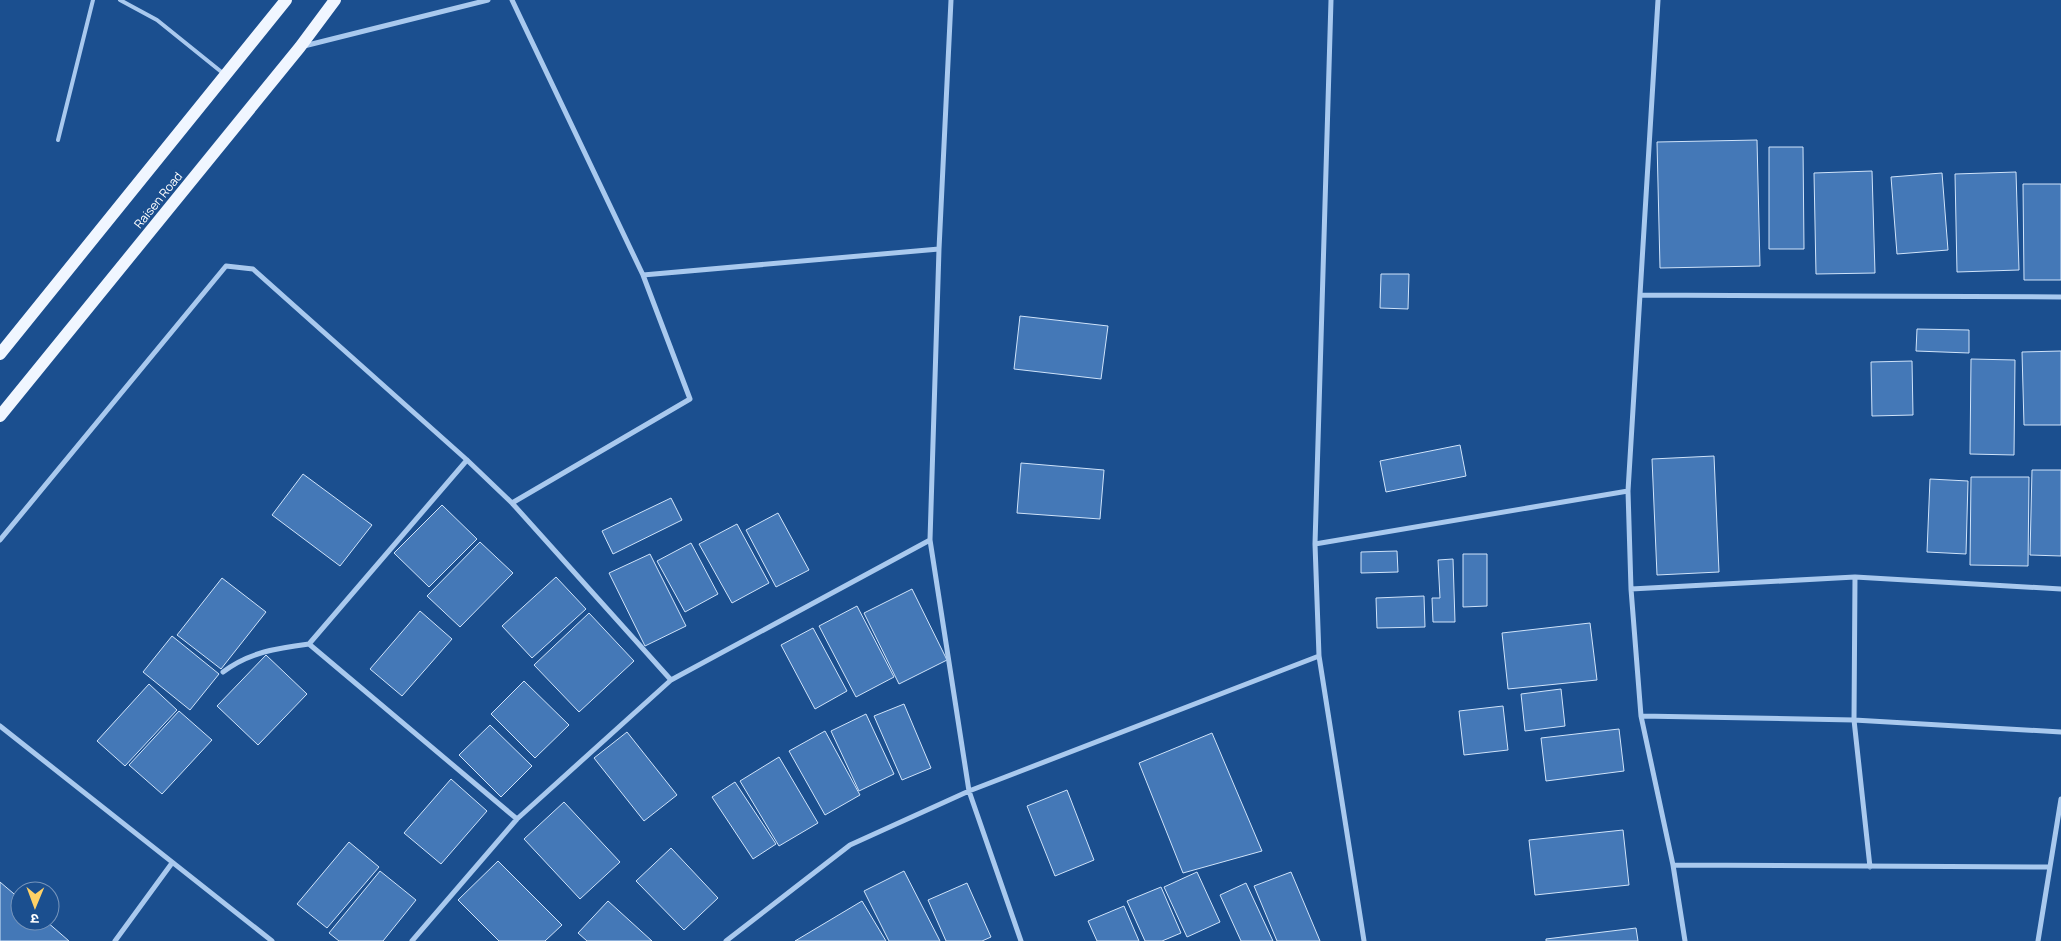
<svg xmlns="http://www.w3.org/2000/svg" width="2061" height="941" font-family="Manrope,'Noto Sans Devanagari',sans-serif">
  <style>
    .building { fill: #4478b7; stroke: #cfe3fa }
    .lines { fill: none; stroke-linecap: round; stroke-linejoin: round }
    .service { stroke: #a9c9ee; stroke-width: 4 }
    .minor { stroke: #a9c9ee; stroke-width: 5 }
    .primary { stroke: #f0f6ff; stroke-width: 12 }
    .labels { text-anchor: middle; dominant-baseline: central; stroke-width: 5; stroke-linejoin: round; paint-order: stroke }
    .street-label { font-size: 12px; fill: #fff; stroke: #1b4f8f }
  </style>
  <rect width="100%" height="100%" fill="#1b4f8f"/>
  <path class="building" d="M1757 140 1760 266 1660 268 1657 142Z
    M1769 147H1803L1804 249H1769Z
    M1872 171 1875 273 1816 274 1814 173Z
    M2016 172 2019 270 1957 272 1955 174Z
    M1942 173 1948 250 1897 254 1891 177Z
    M2023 184H2061V280H2024Z
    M1381 274H1409L1408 309 1380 308Z
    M1020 316 1108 326 1101 379 1014 369Z
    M1917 329 1969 330V353L1916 351Z
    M2061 351V425H2024L2022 352Z
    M1971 359 2015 360 2014 455 1970 454Z
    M1912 361 1913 415 1872 416 1871 362Z
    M1460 445 1466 476 1386 492 1380 461Z
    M1714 456 1719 572 1657 575 1652 459Z
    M1021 463 1104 470 1100 519 1017 513Z
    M2032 470H2061V556L2030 555Z
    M303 474 372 525 340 566 272 515Z
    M1971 477H2029L2028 566 1970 565Z
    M1930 479 1968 481 1966 554 1927 552Z
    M671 498 682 520 613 554 602 531Z
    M442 505 477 539 429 587 394 553Z
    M778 513 809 570 776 587 746 530Z
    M737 524 769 583 732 603 699 544Z
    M480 542 513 573 460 627 427 596Z
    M691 543 718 594 685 612 657 561Z
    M1397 551 1398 572 1361 573V552Z
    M650 554 686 626 645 646 609 573Z
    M1463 554H1487V606L1463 607Z
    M1453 559 1455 622H1433L1432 598H1440L1438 560Z
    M556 577 586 609 532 658 502 626Z
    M222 578 266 612 221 669 177 635Z
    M912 589 947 660 899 684 864 613Z
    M1424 596 1425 627 1377 628 1376 598Z
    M857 606 894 677 856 697 819 626Z
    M420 611 452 639 402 696 370 669Z
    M589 613 634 661 579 712 534 665Z
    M1590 623 1597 680 1508 689 1502 633Z
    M813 628 847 691 815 709 781 645Z
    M172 636 219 674 190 710 143 672Z
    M266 655 307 694 258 745 217 706Z
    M524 681 569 725 535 758 491 714Z
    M149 684 177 710 125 766 97 741Z
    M1561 689 1565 726 1525 731 1521 694Z
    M904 704 931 768 902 780 874 716Z
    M1503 706 1508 750 1464 755 1459 711Z
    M179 711 212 740 162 794 129 765Z
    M866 714 894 774 859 791 831 731Z
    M490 725 532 766 501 797 459 755Z
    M1619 729 1624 771 1546 781 1541 738Z
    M825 731 860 795 825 815 789 751Z
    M627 732 677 795 644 821 594 758Z
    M1212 733 1262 851 1183 873 1139 763Z
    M779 757 818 823 779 846 740 781Z
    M451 779 487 811 441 864 404 833Z
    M735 782 776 844 753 859 712 797Z
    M1067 790 1094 860 1055 876 1027 806Z
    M564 802 620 862 580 899 524 839Z
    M1623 830 1629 885 1535 895 1529 840Z
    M349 842 379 867 327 928 297 904Z
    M671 848 718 898 684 930 636 881Z
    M498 861 562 925 545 941H499L458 900Z
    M380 871 416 900 383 941H339L329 933Z
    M904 871 940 941H889L864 891Z
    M1197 872 1220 922 1187 937 1164 887Z
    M1291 872 1320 941H1277L1254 886Z
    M0 882 20 899V921H46L69 941H0Z
    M967 883 991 937 982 941H946L928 900Z
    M1246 883 1273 941H1241L1220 895Z
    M1161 887 1181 933 1162 941H1145L1127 901Z
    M608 901 652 941H587L578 933Z
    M862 901 886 941H795Z
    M1124 906 1139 941H1097L1088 921Z
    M1636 928 1638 941H1546V939Z"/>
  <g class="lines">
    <path class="service" d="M120 0 157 20 224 74
      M58 140 93 0"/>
    <path class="minor" d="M512 0 643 275 690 399 512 503
      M951 0 939 249 930 540 969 791 1021 941
      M1331 0 1315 544 1319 656 1364 941
      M1658 0 1628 491 1631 589 1641 716 1673 865 1685 941
      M304 46 488 0
      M643 275 939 249
      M1640 295 2061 297
      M467 460 309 644 517 819
      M0 540 226 266 253 269 467 460 512 503 671 680
      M1315 544 1628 491
      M1855 577 1854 720 1870 867
      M1631 589 1855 577 2061 589
      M223 672C249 652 278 648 309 644
      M1641 716 1854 720 2061 732
      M0 726 272 941
      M1673 865 2050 867
      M115 941 172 863
      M412 941 517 819 671 680 930 540
      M726 941 850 845 969 791 1319 656
      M2038 941 2061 799"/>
    <path class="primary" d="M0 354 286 0
      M0 416 300 47 335 0"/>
  </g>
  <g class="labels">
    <g class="street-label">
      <text transform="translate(158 200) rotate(-51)">Raisen Road</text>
    </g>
  </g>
  <g transform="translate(35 906) rotate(181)"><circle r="24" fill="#1b4f8f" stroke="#7695bc"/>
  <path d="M0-4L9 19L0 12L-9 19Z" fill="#ffd166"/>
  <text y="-8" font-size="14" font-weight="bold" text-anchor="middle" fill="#ffffff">उ</text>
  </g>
</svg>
